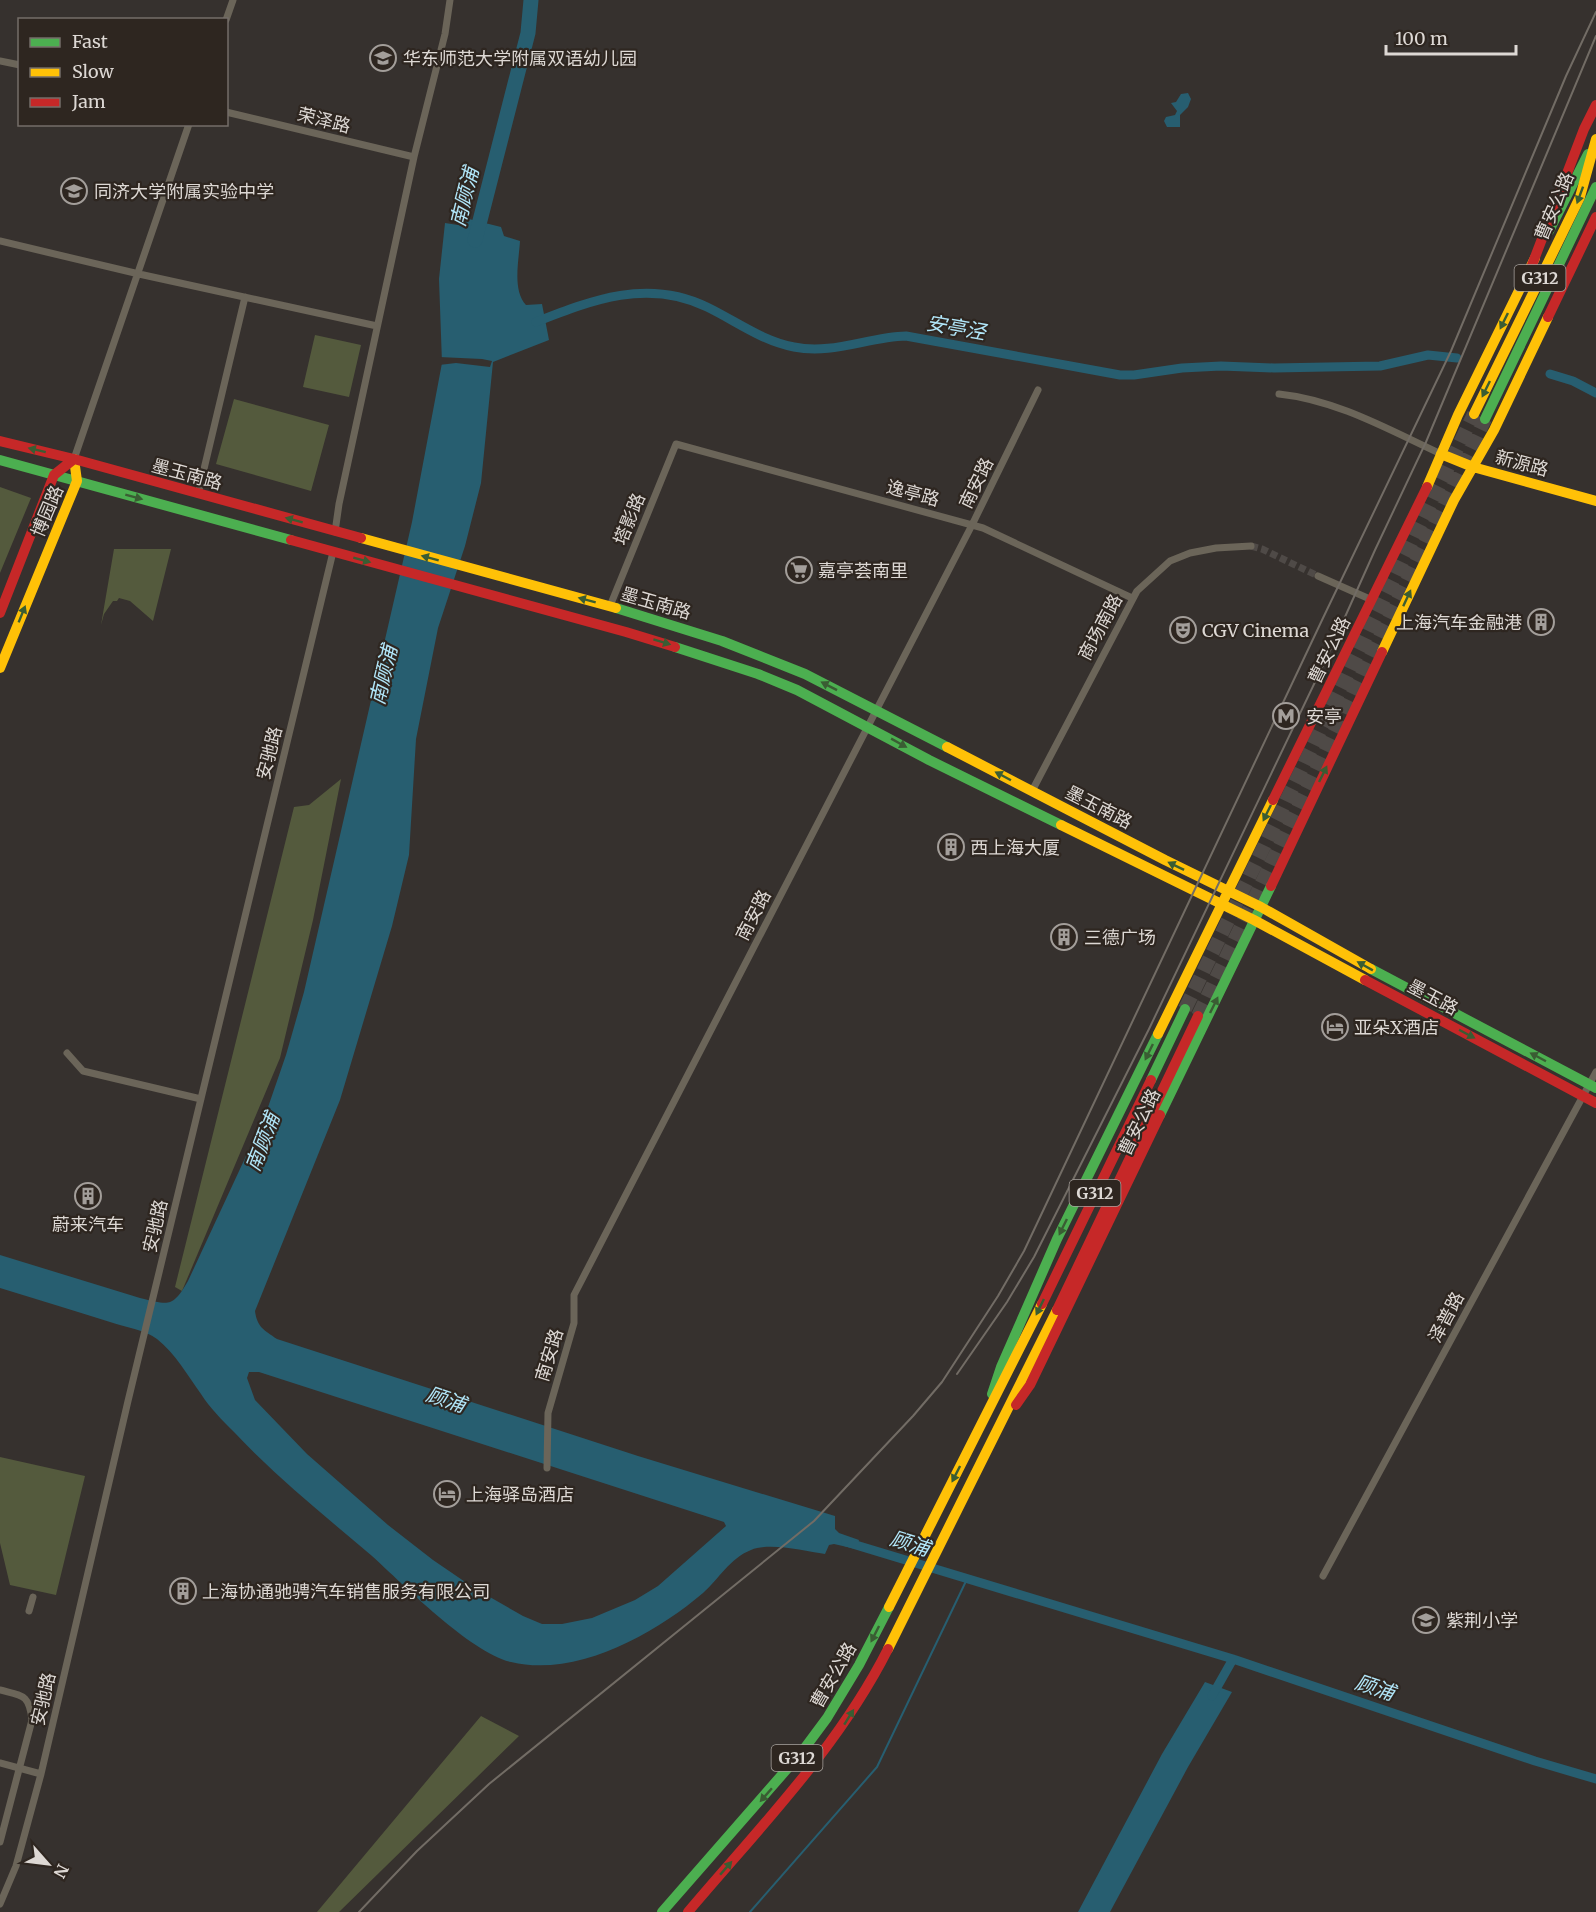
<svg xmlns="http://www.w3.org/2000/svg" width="1596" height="1912" font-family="Merriweather,'Noto Sans SC',serif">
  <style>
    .green { fill: #545a3d }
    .water { fill: #275e70; fill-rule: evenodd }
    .pier { fill: #36312e }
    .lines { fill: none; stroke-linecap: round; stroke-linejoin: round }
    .stream { stroke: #275e70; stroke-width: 2 }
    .canal { stroke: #275e70; stroke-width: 9 }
    .river { stroke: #275e70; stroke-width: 15 }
    .street-tunnel { stroke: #4f4a47; stroke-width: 7; stroke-dasharray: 7 3.5; stroke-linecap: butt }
    .highway-tunnel { stroke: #4f4a47; stroke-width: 14; stroke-dasharray: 14 7; stroke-linecap: butt }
    .street { stroke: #6b6559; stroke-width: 7 }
    .fast { stroke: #4caf50; stroke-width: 10 }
    .slow { stroke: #ffc107; stroke-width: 10 }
    .jam { stroke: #c62828; stroke-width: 10 }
    .rail { stroke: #726c65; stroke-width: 2 }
    .oneway { fill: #3a5d33 }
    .labels { text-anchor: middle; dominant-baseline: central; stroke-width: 4.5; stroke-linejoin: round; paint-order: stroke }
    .shield { fill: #2e2620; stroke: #a8a39e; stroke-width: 1.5 }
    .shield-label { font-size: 16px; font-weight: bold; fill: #ddd8d4 }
    .poi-label { font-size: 18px; fill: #ddd8d4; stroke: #2e2620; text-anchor: start }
    .street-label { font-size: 18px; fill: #ddd8d4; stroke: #2e2620 }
    .water-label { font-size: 20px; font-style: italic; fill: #b1e6f9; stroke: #2e2620 }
  </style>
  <rect width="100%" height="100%" fill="#36312e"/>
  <path class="green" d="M315 335 361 345 349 397 303 387Z
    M234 399 329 425 311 491 216 464Z
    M0 487 31 498 0 573Z
    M114 549H171L153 621 130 601 119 598 117 601H113L104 614 101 625Z
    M341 779 313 920 280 1058 182 1291 175 1287 294 807 309 805Z
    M0 1457 85 1476 56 1595 10 1585 0 1543Z
    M481 1716 519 1736 339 1912H317Z"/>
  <path class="water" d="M1188 93 1191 99 1188 107 1180 115V127H1167L1164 121 1166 117 1175 115 1177 111 1171 103 1176 102 1181 94Z
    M465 218 501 227 504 236 520 241C519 260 512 290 526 305L542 304 549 340 493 362 481 483 465 546 438 628 416 739 409 855 392 926 340 1100 255 1311C257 1327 264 1330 277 1339L638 1456 835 1516V1529L839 1533 859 1540 856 1549 834 1544 829 1545 825 1554C804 1551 770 1542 751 1550 730 1558 719 1579 703 1593 655 1634 576 1678 511 1662 471 1653 404 1585 372 1556 325 1516 276 1477 234 1432 222 1420 210 1408 201 1394 188 1376 175 1353 157 1339 146 1330 124 1327 110 1322 74 1311 37 1299 0 1288V1255L140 1298C170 1305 172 1308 188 1281L266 1113 286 1055 304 992 412 522 442 363 439 279 445 223 458 225ZM249 1372H259L724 1522 726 1526 658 1586 635 1600 592 1618 562 1624H542L523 1616 474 1588 433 1560 388 1525 307 1454 255 1400 247 1378Z
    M1205 1682 1232 1692 1188 1767 1110 1912H1078L1162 1754Z"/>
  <path class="pier" d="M439 357 482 359 492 361 490 367 456 363 439 365Z"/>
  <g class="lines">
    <path class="stream" d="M750 1912 877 1767 967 1579"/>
    <path class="canal" d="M536 322C592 300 648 278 707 307 736 321 762 341 794 347 832 355 868 337 906 336L1120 375H1134L1182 368 1221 366 1274 368 1380 366 1428 355 1457 358
      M1550 374 1573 381 1596 393
      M846 1542 1233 1659 1535 1761 1596 1779
      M1212 1696 1233 1659"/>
    <path class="river" d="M475 240 528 33 531 0"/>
    <path class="street-tunnel" d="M1251 546 1262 549 1318 576"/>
    <path class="highway-tunnel" d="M1185 1009 1474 414
      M1198 1016 1485 419"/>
    <path class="street" d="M226 20 233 0
      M0 61 20 65
      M226 112 414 157
      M0 241 139 274 377 326
      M1279 394C1337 400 1389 430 1441 454
      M74 459 189 124
      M198 494 245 297
      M335 532 339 504 414 157 445 34 450 0
      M1318 576 1372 600
      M610 606 676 444 983 528 1132 598
      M1032 791 1137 591 1170 561 1190 553 1216 548 1251 546
      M67 1053 83 1071 201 1099
      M547 1468 548 1413 574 1323V1295L972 525 1038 390
      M1323 1576 1596 1072
      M29 1611 33 1597
      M0 1690C23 1696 29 1694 32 1720L0 1842
      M0 1763 41 1774
      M0 1904 16 1866 41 1774 128 1401 333 552"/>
    <path class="fast" d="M1549 231 1588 154
      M1485 419 1596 187
      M0 460 291 540
      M616 608 722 641 805 674 947 747
      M675 647 758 674 797 690 929 760 1061 825
      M1371 969 1596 1088
      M1151 1080 1185 1009
      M1160 1115 1271 886
      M992 1394 1001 1367 1057 1239 1158 1034
      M662 1912 801 1753 827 1718 859 1665 889 1607"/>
    <path class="slow" d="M1474 414 1580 197 1596 139
      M1441 454 1473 467 1596 501
      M1427 487 1458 415 1535 258
      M361 538 616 608
      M1382 652 1454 500 1494 430 1548 317
      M0 668 77 481 74 459
      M947 747 1165 860 1261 907 1371 969
      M1061 825 1254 920 1365 980
      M1158 1034 1273 800
      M889 1607 1042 1304
      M888 1649 1057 1310"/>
    <path class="jam" d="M1532 265 1584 129 1596 105
      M1548 317 1596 217
      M0 441 74 459 361 538
      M291 540 626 632 675 647
      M0 613 54 475 74 459
      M1273 800 1427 487
      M1271 886 1382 652
      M1365 980 1596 1103
      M1042 1304 1151 1080
      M1057 1310 1198 1016
      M1016 1405 1030 1385 1160 1115
      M688 1912C759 1828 838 1748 888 1649"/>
    <path class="rail" d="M957 1374 1007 1302 1034 1257 1149 1029 1327 657 1375 550 1426 442 1596 36
      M359 1912 417 1851 489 1784 814 1521 913 1416 942 1382 998 1296 1024 1251 1323 618 1451 351 1566 76 1596 12"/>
  </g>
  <defs><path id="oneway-solid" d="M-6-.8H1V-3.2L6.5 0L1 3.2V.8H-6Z" transform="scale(1.5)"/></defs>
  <g class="oneway">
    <use href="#oneway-solid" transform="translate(1580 195) rotate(110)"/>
    <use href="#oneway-solid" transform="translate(1504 321) rotate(116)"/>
    <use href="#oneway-solid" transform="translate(1486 389) rotate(116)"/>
    <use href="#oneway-solid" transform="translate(37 450) rotate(-166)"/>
    <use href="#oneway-solid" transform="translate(134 497) rotate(15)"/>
    <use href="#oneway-solid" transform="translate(294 520) rotate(-165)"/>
    <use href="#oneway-solid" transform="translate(430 558) rotate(-165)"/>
    <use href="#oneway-solid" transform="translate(362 560) rotate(15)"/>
    <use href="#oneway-solid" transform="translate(1407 598) rotate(-65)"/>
    <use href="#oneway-solid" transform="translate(587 600) rotate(-165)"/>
    <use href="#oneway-solid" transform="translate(22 614) rotate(-68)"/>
    <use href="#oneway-solid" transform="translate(662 642) rotate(17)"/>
    <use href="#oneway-solid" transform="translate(829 686) rotate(-153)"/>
    <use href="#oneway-solid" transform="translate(899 743) rotate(29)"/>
    <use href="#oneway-solid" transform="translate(1323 774) rotate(-64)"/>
    <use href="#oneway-solid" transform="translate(1003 776) rotate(-152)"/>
    <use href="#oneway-solid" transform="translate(1267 813) rotate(116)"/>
    <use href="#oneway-solid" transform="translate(1176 866) rotate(-154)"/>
    <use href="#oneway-solid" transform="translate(1365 966) rotate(-151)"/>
    <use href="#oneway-solid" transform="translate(1214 1005) rotate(-64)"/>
    <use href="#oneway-solid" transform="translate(1467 1034) rotate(28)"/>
    <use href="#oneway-solid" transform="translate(1149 1052) rotate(116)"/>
    <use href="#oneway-solid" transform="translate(1538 1057) rotate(-152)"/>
    <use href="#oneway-solid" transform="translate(1063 1227) rotate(116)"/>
    <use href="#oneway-solid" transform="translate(1040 1307) rotate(116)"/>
    <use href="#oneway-solid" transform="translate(956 1474) rotate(117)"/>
    <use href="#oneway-solid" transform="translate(875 1634) rotate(117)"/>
    <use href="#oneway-solid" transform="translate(849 1717) rotate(-58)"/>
    <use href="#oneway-solid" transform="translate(766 1795) rotate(131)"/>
    <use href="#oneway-solid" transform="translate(726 1868) rotate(-49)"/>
  </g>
  <defs>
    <symbol id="school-ring" viewBox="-11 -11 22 22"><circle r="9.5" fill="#2e2620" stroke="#a39e9a" stroke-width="1.5"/><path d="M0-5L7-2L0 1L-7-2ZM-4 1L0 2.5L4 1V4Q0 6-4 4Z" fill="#a39e9a"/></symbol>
    <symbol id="supermarket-ring" viewBox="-11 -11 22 22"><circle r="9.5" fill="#2e2620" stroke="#a39e9a" stroke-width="1.5"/><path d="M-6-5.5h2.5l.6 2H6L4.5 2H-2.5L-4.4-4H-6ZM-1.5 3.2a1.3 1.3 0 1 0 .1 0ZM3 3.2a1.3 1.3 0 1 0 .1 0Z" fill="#a39e9a"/></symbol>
    <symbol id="building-ring" viewBox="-11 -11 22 22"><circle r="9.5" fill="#2e2620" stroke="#a39e9a" stroke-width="1.5"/><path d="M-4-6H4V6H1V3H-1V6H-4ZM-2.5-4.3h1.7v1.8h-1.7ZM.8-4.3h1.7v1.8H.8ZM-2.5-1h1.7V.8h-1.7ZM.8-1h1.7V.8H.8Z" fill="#a39e9a"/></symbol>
    <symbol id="theatre-ring" viewBox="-11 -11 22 22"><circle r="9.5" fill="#2e2620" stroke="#a39e9a" stroke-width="1.5"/><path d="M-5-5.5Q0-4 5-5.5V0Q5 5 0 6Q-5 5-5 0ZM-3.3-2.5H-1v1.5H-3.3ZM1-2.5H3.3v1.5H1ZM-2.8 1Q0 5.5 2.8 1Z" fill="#a39e9a"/></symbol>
    <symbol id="metro-ring" viewBox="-11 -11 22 22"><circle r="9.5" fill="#2e2620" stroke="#a39e9a" stroke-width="1.5"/><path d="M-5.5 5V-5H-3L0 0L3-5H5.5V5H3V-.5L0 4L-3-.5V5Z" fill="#a39e9a"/></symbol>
    <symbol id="hotel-ring" viewBox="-11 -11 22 22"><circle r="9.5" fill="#2e2620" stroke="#a39e9a" stroke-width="1.5"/><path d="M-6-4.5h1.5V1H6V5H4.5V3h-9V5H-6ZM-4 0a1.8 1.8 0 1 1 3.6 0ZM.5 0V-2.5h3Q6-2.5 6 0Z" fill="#a39e9a"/></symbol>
  </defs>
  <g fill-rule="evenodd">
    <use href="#school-ring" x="368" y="43" width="30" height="30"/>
    <use href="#school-ring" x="59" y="176" width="30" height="30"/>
    <use href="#supermarket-ring" x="784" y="555" width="30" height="30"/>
    <use href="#building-ring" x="1526" y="607" width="30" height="30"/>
    <use href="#theatre-ring" x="1168" y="615" width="30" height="30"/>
    <use href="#metro-ring" x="1271" y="701" width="30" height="30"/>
    <use href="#building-ring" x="936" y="832" width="30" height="30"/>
    <use href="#building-ring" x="1049" y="922" width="30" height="30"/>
    <use href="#hotel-ring" x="1320" y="1012" width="30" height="30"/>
    <use href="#building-ring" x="73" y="1181" width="30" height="30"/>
    <use href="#hotel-ring" x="432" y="1479" width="30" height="30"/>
    <use href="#building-ring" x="168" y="1576" width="30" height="30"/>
    <use href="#school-ring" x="1411" y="1605" width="30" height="30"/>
  </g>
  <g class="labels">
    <g class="shield">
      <rect x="1514.5" y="265" width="51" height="26" rx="4.5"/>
      <rect x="1069.5" y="1180" width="51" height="26" rx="4.5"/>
      <rect x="771.5" y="1745" width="51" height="26" rx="4.5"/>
    </g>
    <g class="shield-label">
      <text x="1540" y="278">G312</text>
      <text x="1095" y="1193">G312</text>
      <text x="797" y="1758">G312</text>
    </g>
    <g class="poi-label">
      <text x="403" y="58">华东师范大学附属双语幼儿园</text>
      <text x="94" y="191">同济大学附属实验中学</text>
      <text x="818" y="570">嘉亭荟南里</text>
      <text x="1522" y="622" text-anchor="end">上海汽车金融港</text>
      <text x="1202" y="630">CGV Cinema</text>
      <text x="1306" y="716">安亭</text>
      <text x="970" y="847">西上海大厦</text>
      <text x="1084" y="937">三德广场</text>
      <text x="1354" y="1027">亚朵X酒店</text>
      <text x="88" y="1224" text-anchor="middle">蔚来汽车</text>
      <text x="466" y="1494">上海驿岛酒店</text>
      <text x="202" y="1591">上海协通驰骋汽车销售服务有限公司</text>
      <text x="1446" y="1620">紫荆小学</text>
    </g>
    <g class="street-label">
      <text transform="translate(324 120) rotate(14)">荣泽路</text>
      <text transform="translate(1554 206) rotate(-67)">曹安公路</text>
      <text transform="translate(1522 463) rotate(15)">新源路</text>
      <text transform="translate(187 474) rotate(15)">墨玉南路</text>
      <text transform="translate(976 483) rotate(-64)">南安路</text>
      <text transform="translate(913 493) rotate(15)">逸亭路</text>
      <text transform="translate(47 511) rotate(-67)">博园路</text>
      <text transform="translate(629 519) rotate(-68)">塔影路</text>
      <text transform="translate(656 603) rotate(16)">墨玉南路</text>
      <text transform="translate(1100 627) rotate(-62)">商场南路</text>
      <text transform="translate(1329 650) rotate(-64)">曹安公路</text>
      <text transform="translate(269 753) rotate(-76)">安驰路</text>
      <text transform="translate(1099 807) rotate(27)">墨玉南路</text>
      <text transform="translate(753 915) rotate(-63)">南安路</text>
      <text transform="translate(1433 997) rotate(28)">墨玉路</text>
      <text transform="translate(1139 1122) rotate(-64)">曹安公路</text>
      <text transform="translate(155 1226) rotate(-77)">安驰路</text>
      <text transform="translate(1446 1317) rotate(-62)">泽普路</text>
      <text transform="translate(549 1355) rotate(-73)">南安路</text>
      <text transform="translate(833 1675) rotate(-60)">曹安公路</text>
      <text transform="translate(43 1699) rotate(-77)">安驰路</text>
    </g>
    <g class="water-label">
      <text transform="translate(464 197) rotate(-76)">南顾浦</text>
      <text transform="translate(956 327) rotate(10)">安亭泾</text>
      <text transform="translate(383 675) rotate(-77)">南顾浦</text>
      <text transform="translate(262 1142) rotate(-69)">南顾浦</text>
      <text transform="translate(446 1399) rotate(18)">顾浦</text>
      <text transform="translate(910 1543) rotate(17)">顾浦</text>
      <text transform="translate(1375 1687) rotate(18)">顾浦</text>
    </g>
  </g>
  <rect x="18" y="18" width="210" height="108" fill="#2e2620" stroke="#746d68" stroke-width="1.5"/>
  <rect x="30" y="38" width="30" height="9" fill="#4caf50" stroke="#746d68" stroke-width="1.5"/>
  <text x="72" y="48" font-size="18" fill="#ddd8d4">Fast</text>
  <rect x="30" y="68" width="30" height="9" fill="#ffc107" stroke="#746d68" stroke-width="1.5"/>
  <text x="72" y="78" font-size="18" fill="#ddd8d4">Slow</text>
  <rect x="30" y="98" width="30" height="9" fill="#c62828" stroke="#746d68" stroke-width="1.5"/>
  <text x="72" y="108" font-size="18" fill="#ddd8d4">Jam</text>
  <g transform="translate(48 1864) rotate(118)" stroke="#2e2620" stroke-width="4.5" paint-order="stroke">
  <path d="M0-4.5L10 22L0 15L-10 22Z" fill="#ddd8d4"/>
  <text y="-9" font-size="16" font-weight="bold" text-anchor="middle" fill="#ddd8d4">N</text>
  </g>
  <path d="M1386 45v9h130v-9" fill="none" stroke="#ddd8d4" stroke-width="3"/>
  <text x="1395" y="45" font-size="18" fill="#ddd8d4" stroke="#2e2620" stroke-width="4.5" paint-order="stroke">100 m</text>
</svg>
